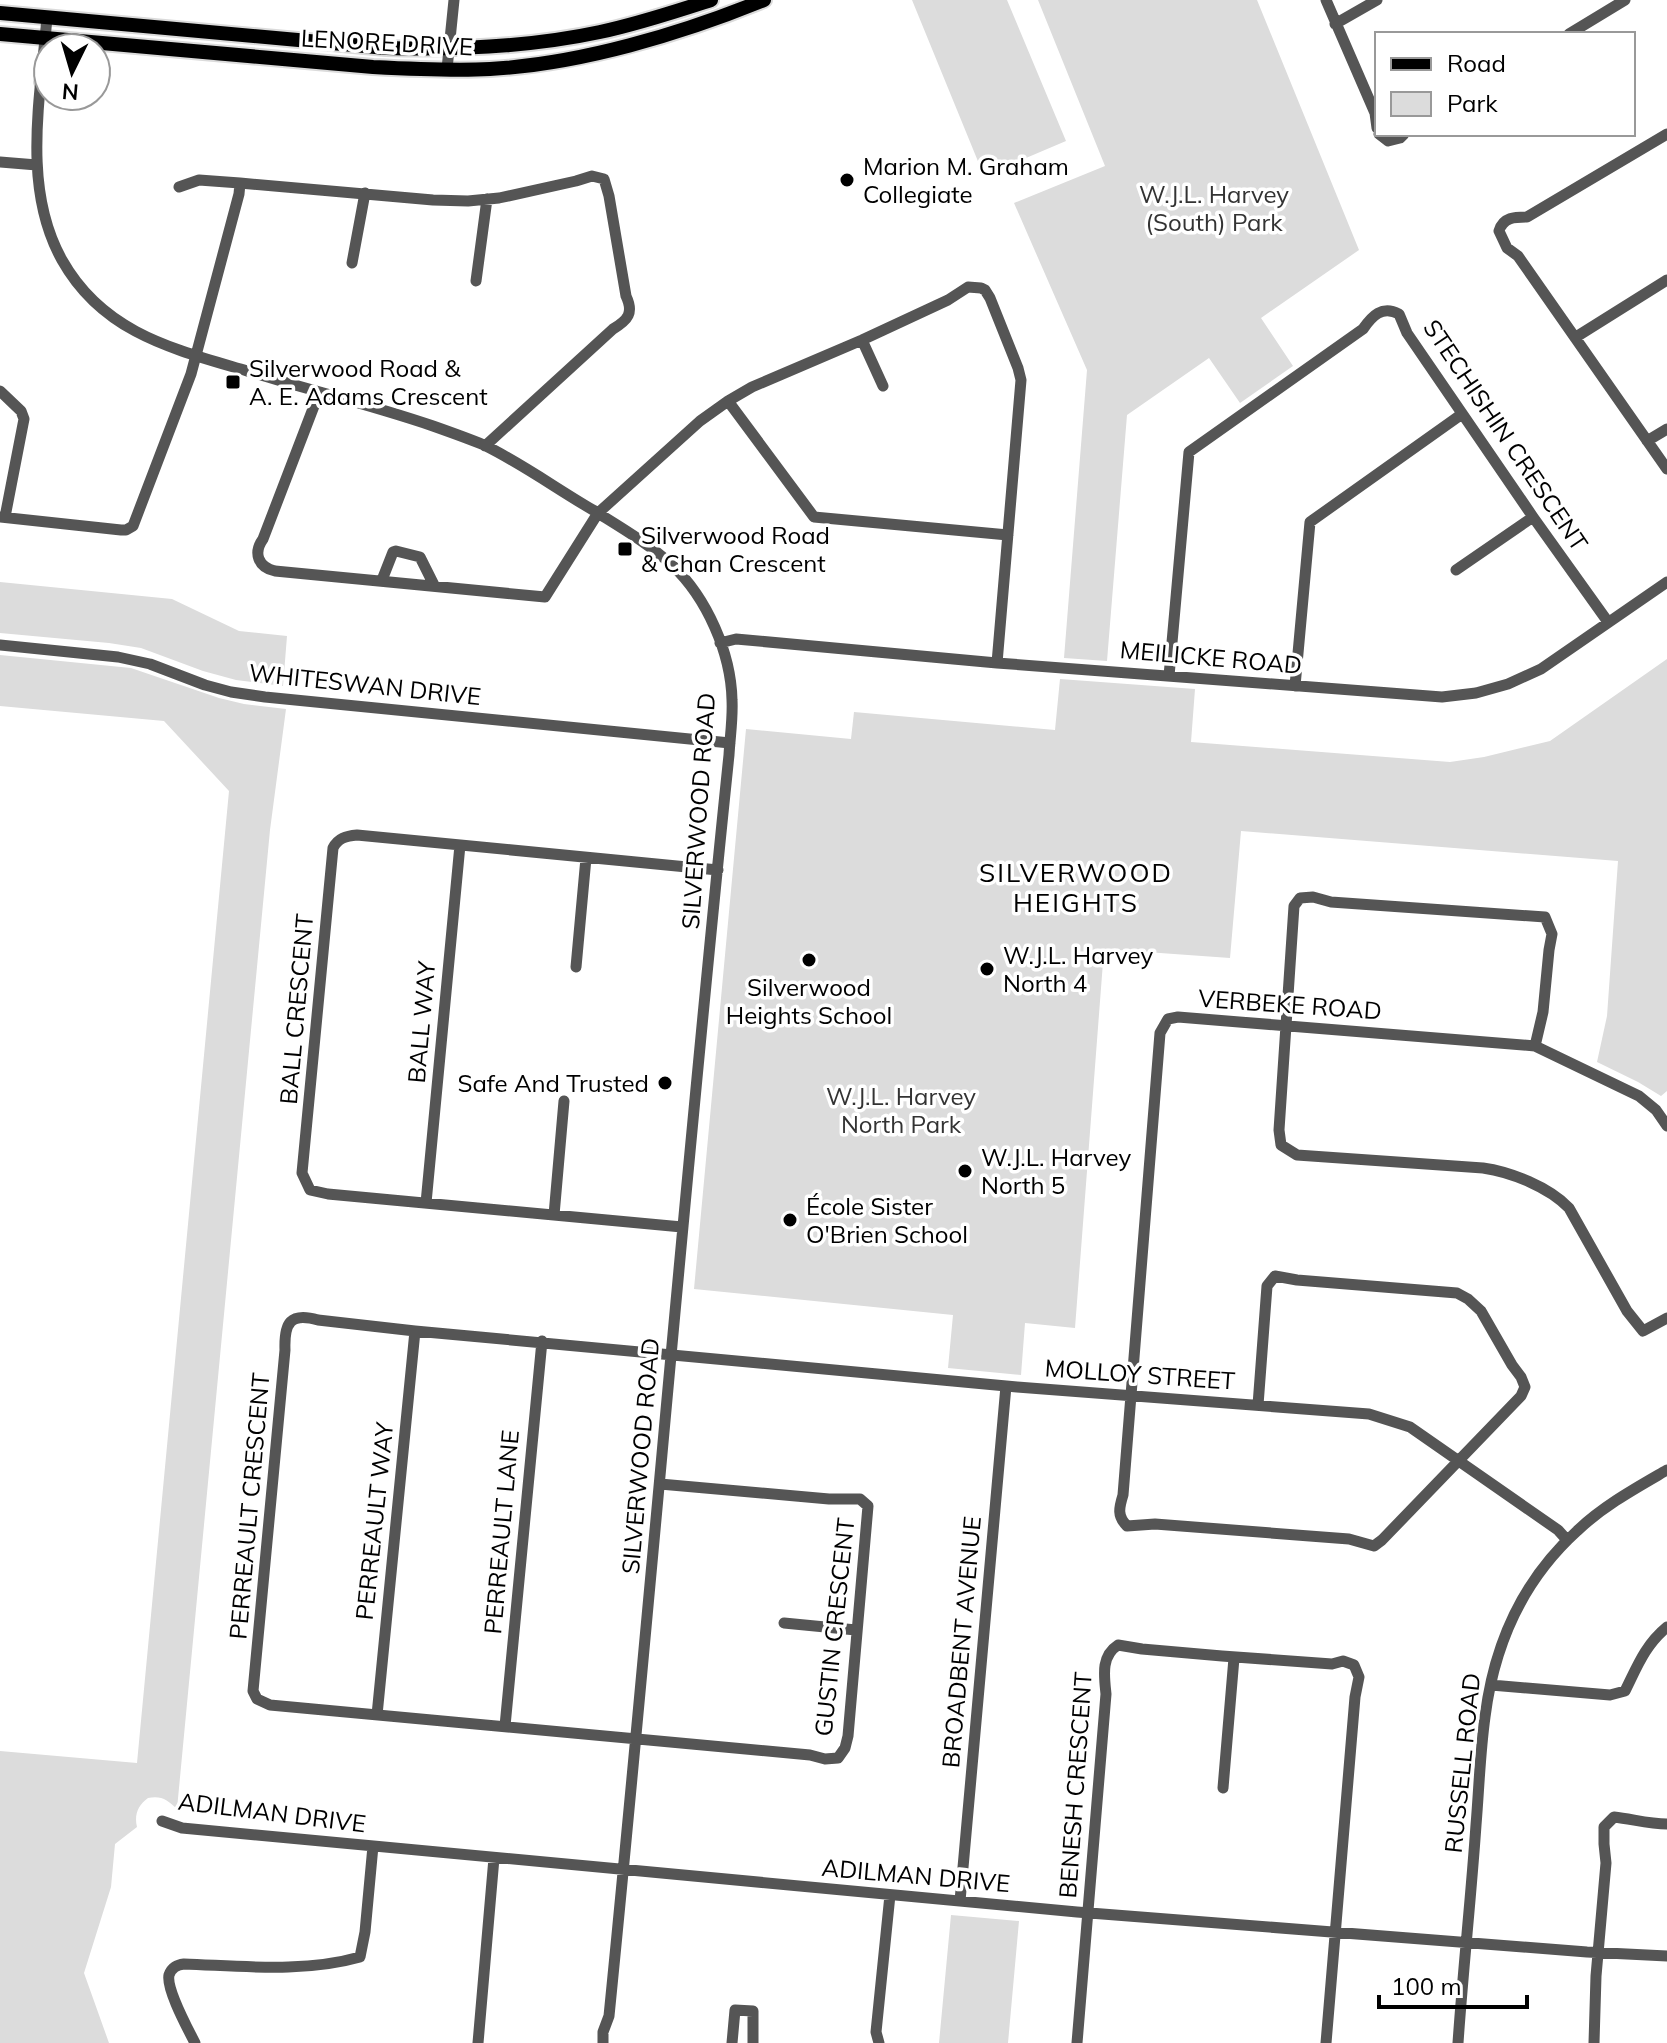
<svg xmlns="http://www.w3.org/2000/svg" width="1667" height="2043" font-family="Mulish,sans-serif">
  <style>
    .green { fill: #dcdcdc }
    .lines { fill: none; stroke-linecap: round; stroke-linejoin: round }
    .major-casing { stroke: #dbdbdb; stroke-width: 18 }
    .minor { stroke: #555; stroke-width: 11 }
    .major { stroke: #000; stroke-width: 14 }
    .poi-dot { fill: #000; stroke: #fff; stroke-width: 3 }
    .labels { text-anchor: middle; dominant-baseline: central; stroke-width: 7; stroke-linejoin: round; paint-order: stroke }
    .street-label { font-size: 24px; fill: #000; stroke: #fff }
    .poi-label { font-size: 24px; fill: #000; stroke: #fff; text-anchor: start }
    .park-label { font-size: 24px; fill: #333; stroke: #fff }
    .neighbourhood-label { font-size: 26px; letter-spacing: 2px; fill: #000; stroke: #fff }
  </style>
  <rect width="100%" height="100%" fill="#fff"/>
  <path class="green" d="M912 0H1007L1066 141 984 176Z
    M1038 0H1257L1359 250 1261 318 1293 366 1240 403 1209 358 1127 415 1107 661 1064 658 1087 370 1014 203 1105 166Z
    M0 582 172 599 239 631 287 636 283 686 236 680 203 671 141 648 109 643 0 633Z
    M0 655 131 668 219 698 244 704 286 709 270 830 177 1809C168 1800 161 1795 148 1798 138 1805 134 1815 137 1827L115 1844 111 1887 84 1973 109 2043H0V1751L137 1763 229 791 164 721 0 706Z
    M1667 659V1091L1661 1096 1638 1082 1597 1062 1607 1016 1618 861 1241 831 1230 958 1104 949 1075 1328 1025 1323 1021 1375 948 1368 953 1315 694 1289 746 729 851 739 854 712 1055 730 1060 679 1195 689 1191 742 1450 762 1484 757 1550 741Z
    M951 1915 1019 1921 1008 2043H939Z"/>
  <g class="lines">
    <defs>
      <path id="major" d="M0 13 386 48C457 50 530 47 600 32 638 24 674 12 711 0
        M0 34 373 67C412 69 451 71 490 69 580 64 681 34 764 0
        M42 82 48 73"/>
    </defs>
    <use href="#major" class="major-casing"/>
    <path class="minor" d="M1326 0 1375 113 1377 128
      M47 17C41 95 21 187 62 260 103 333 173 349 247 371 309 390 372 405 433 426 450 432 467 438 484 445 521 463 557 489 593 510 620 527 648 543 672 565 707 598 731 653 732 700 733 718 730 737 729 755 685 1175 651 1596 609 2016L603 2032V2043
      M1335 24 1377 0
      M1569 34 1625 0
      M447 69 454 0
      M1379 134 1388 141 1400 138 1404 134
      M1667 134 1527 217C1515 217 1503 217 1499 231L1507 248 1518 256 1667 469
      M0 162 37 165
      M179 187 199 180 240 183
      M352 263 365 193
      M476 281 487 199
      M1576 337 1667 280
      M862 340 883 386
      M0 391 21 411 24 419 5 517
      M319 393 263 539C253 553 258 567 275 571L545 597 598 513 700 421 728 401 752 387 862 340 948 300 968 287 981 288 985 290 990 298 1018 368 1021 380 997 663
      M728 401 814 517 1008 535
      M1647 441 1667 429
      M0 517 121 530H126L133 526 191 374 239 194 240 183 433 200 468 201 499 198 576 181 592 176 604 179 609 196 626 296C634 313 628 320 613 329L485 446
      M1456 570 1533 517
      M382 580 393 552 396 551 420 557 434 585
      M720 643 736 639 997 663 1442 697 1476 693 1508 684 1541 669 1667 582
      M0 645 118 657 150 664 205 685 231 692 265 697 730 743
      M1169 676 1189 452 1363 329C1372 316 1382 305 1399 314L1407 333 1533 517 1608 622
      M1295 686 1310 522 1462 414
      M576 967 586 858
      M1535 1046 1543 1012 1549 950 1552 934 1545 917 1331 902 1313 897 1300 898 1294 906 1279 1130 1281 1145 1297 1155 1483 1168C1511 1172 1549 1187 1569 1208L1627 1311 1643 1331 1667 1318
      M426 1203 460 845
      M554 1215 564 1101
      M682 1227 328 1194 310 1190 302 1173 333 848C338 838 346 836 357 835L718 870
      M1258 1405 1267 1286 1275 1276 1297 1280 1457 1293 1468 1299 1481 1311 1512 1365 1521 1377 1525 1387 1521 1396 1382 1540 1374 1546 1349 1539 1155 1524 1127 1526C1117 1516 1119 1508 1123 1495L1160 1033 1168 1019 1178 1017 1535 1046 1639 1096 1656 1110 1667 1126
      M660 1484 829 1499H860L868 1506 848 1736 845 1748 838 1758 825 1759 810 1755 270 1705 257 1699 253 1691 285 1350C284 1323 290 1312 318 1320L415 1331 1017 1387 1369 1414 1410 1427 1558 1530 1567 1540
      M784 1623 856 1630
      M1491 1685 1610 1695 1625 1691C1637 1667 1645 1645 1667 1627
      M377 1715 415 1331
      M505 1726 542 1341
      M1223 1788 1234 1658
      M162 1821 182 1828 1077 1912 1587 1952 1667 1956
      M960 1901 1006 1386
      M195 2043C188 2029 166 1989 169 1975 172 1967 177 1965 184 1964 242 1966 304 1973 360 1957L365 1932 373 1846
      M478 2043 494 1858
      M732 2043 735 2010 753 2011V2043
      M879 2043 876 2032 890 1895
      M1077 2043 1106 1694C1104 1675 1101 1656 1118 1645L1142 1649 1222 1656 1332 1664 1343 1661 1354 1665 1359 1677 1355 1697 1326 2043
      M1458 2043C1463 1970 1471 1898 1476 1825 1479 1789 1480 1753 1485 1717 1494 1645 1523 1580 1577 1531 1603 1506 1636 1488 1667 1470
      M1594 2043 1596 1976 1606 1863 1604 1844V1827L1614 1817C1632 1819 1649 1824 1667 1824"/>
    <use href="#major" class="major"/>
  </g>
  <g class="poi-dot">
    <circle cx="847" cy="180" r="8"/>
    <rect x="225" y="374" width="16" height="16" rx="4"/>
    <rect x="617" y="541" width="16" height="16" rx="4"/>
    <circle cx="809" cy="960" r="8"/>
    <circle cx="987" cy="969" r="8"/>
    <circle cx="665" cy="1083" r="8"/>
    <circle cx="965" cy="1171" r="8"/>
    <circle cx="790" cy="1220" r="8"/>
  </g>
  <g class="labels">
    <g class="street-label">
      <text transform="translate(387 42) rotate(3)">LENORE DRIVE</text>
      <text transform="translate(1506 435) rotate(56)">STECHISHIN CRESCENT</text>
      <text transform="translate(1211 657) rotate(5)">MEILICKE ROAD</text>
      <text transform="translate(365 684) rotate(6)">WHITESWAN DRIVE</text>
      <text transform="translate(698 811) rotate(-86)">SILVERWOOD ROAD</text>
      <text transform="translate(1290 1004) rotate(4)">VERBEKE ROAD</text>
      <text transform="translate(296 1009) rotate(-85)">BALL CRESCENT</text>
      <text transform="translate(421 1022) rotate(-85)">BALL WAY</text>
      <text transform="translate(1140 1374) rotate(4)">MOLLOY STREET</text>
      <text transform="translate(640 1456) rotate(-85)">SILVERWOOD ROAD</text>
      <text transform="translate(249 1506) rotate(-85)">PERREAULT CRESCENT</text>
      <text transform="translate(374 1521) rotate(-84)">PERREAULT WAY</text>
      <text transform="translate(501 1532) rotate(-85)">PERREAULT LANE</text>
      <text transform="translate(834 1627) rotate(-84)">GUSTIN CRESCENT</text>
      <text transform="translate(961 1642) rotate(-85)">BROADBENT AVENUE</text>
      <text transform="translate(1462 1763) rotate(-84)">RUSSELL ROAD</text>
      <text transform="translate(1075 1785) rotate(-86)">BENESH CRESCENT</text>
      <text transform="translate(272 1812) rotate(7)">ADILMAN DRIVE</text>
      <text transform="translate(916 1875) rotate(5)">ADILMAN DRIVE</text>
    </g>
    <g class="poi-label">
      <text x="863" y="166">Marion M. Graham<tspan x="863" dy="28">Collegiate</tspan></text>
      <text x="249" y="368">Silverwood Road &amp;<tspan x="249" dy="28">A. E. Adams Crescent</tspan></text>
      <text x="641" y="535">Silverwood Road<tspan x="641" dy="28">&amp; Chan Crescent</tspan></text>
      <text x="1003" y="955">W.J.L. Harvey<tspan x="1003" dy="28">North 4</tspan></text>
      <text x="809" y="987" text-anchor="middle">Silverwood<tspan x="809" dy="28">Heights School</tspan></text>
      <text x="649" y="1083" text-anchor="end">Safe And Trusted</text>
      <text x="981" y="1157">W.J.L. Harvey<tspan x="981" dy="28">North 5</tspan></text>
      <text x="806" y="1206">École Sister<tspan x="806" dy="28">O'Brien School</tspan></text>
    </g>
    <g class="park-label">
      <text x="1214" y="194">W.J.L. Harvey<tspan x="1214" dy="28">(South) Park</tspan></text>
      <text x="901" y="1096">W.J.L. Harvey<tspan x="901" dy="28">North Park</tspan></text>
    </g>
    <g class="neighbourhood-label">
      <text x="1076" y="872">SILVERWOOD<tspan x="1076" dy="30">HEIGHTS</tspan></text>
    </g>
  </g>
  <rect x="1375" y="32" width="260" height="104" fill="#ffffff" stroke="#999999" stroke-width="2"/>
  <rect x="1391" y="58" width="40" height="12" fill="#000000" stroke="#999999" stroke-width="2"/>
  <text x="1447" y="72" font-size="24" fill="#000000">Road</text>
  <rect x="1391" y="92" width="40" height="24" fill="#dcdcdc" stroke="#999999" stroke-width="2"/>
  <text x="1447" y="112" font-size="24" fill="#000000">Park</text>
  <g transform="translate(72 72) rotate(185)"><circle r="38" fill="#ffffff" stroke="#999999" stroke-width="2"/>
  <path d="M0-6L14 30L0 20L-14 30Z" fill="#000000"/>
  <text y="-12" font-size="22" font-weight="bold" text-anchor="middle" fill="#000000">N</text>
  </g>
  <path d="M1379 1995v12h148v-12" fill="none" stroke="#000000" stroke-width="4"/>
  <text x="1391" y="1995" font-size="24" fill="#000000" stroke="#ffffff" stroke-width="6" paint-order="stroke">100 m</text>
</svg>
